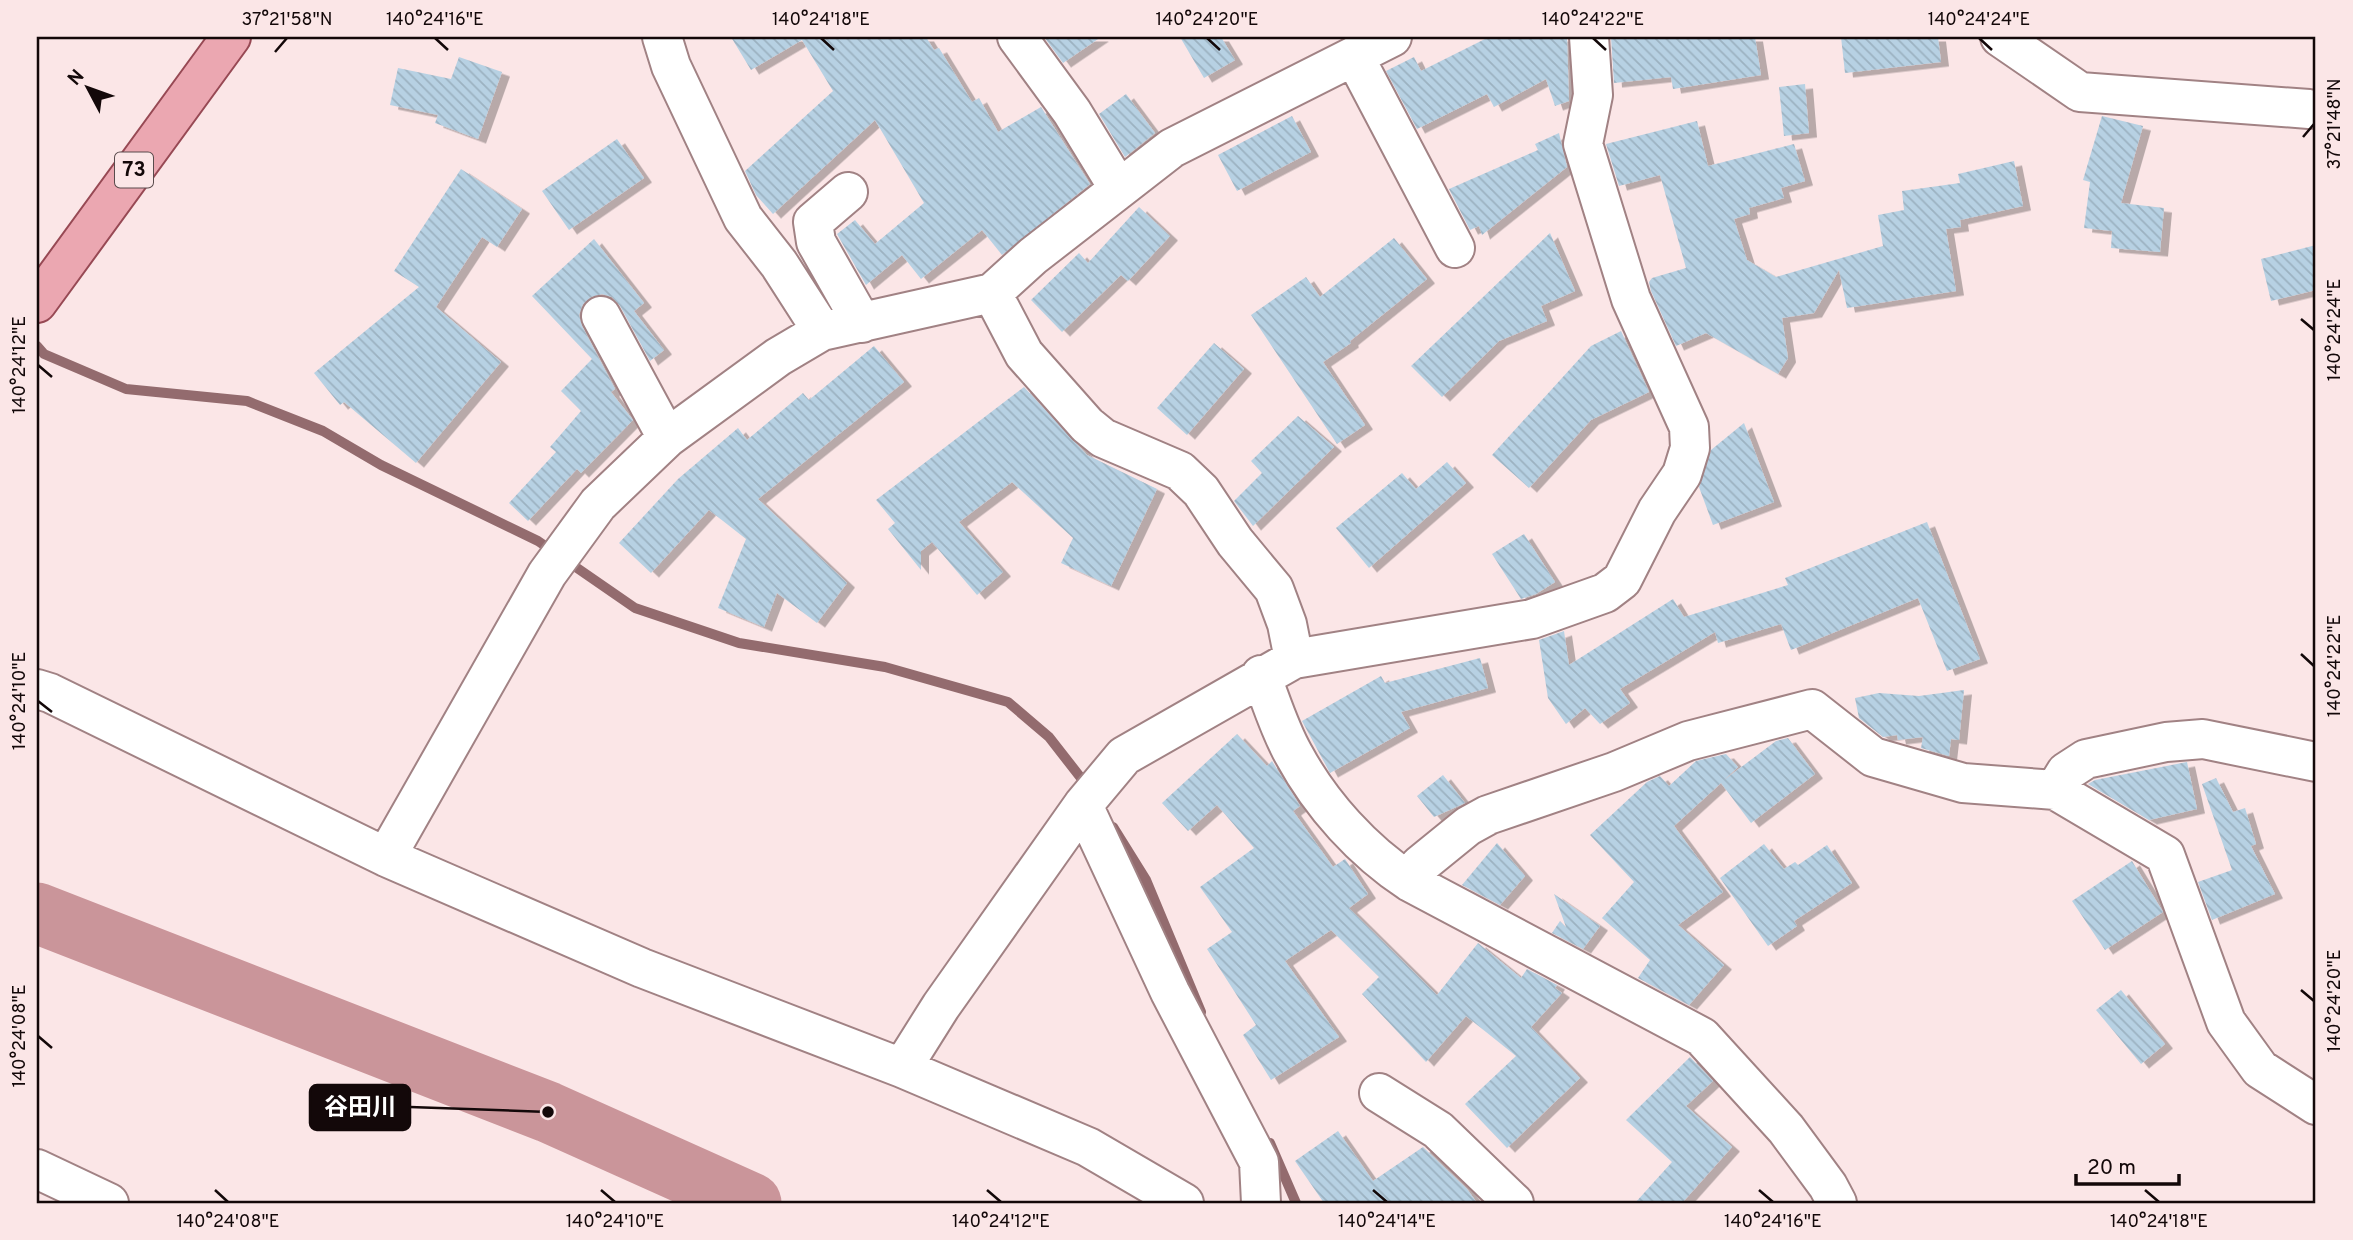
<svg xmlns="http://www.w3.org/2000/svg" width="2353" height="1240" font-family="Overpass,'Noto Sans JP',sans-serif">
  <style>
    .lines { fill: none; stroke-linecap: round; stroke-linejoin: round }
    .stream { stroke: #936b6e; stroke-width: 10 }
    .river { stroke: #ca959a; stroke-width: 61 }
    .building { fill: url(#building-back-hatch); filter: url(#shadow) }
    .minor-casing { stroke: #a18284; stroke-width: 42 }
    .major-casing { stroke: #974954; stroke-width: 42 }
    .minor { stroke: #fff; stroke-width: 38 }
    .major { stroke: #eba7b1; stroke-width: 38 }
    .ticks { fill: none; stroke: #130809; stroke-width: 2.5 }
    .labels { text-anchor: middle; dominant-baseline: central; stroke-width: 5; stroke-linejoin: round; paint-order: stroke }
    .shield { fill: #fbe6e7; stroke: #594b4c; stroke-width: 2 }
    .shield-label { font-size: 21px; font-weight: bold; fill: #130809 }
    .leader { fill: none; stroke: #130809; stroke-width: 2.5 }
    .callout-dot { fill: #130809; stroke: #fbe6e7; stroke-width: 2.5 }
    .callout { fill: #130809; stroke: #130809; stroke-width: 2.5 }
    .callout-label { font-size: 24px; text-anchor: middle; font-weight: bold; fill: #fff }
    .neatline { fill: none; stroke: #130809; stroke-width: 2.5 }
    .ticks-label { font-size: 18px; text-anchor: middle; fill: #130809 }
  </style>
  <defs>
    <pattern id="building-back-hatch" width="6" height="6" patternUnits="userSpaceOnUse" patternTransform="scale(1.75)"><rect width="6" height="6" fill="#b7d1e3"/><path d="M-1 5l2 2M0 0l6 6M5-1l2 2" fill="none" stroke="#9cb2c1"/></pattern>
    <filter id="shadow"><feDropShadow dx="8" dy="4.5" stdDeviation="0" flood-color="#0004"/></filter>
  </defs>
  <rect width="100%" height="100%" fill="#fbe6e7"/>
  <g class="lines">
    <path class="stream" d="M37 346 44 354 126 389 247 401 323 431 381 465 538 541 635 608 739 643 885 667 1008 702 1049 737 1088 787
      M1113 827 1146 880 1201 1012
      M1270 1143 1296 1203"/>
    <path class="river" d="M37 913 548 1112 751 1203"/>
  </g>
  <path class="building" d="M731 37H926L934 50 939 48 972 102 979 98 998 132 1041 107 1090 184 1002 255 982 230 921 279 902 255 866 285 837 234 855 220 875 244 924 203 875 120 773 214 756 195 745 171 833 91 802 40 751 70Z
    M1044 37H1101L1063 63Z
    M1180 37H1221L1235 60 1204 78Z
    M1489 37H1567L1569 101 1555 106 1546 79 1494 107 1487 94 1417 129 1386 71 1414 57 1421 71Z
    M1611 37H1755L1761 75 1673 89 1671 77 1614 83Z
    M1841 37H1938L1941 62 1845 73Z
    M459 57 502 72 478 139 435 123 438 115 390 105 398 68 451 79Z
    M1805 84 1809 133 1784 136 1779 87Z
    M1126 94 1155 133 1125 157 1099 114Z
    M1292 116 1311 152 1237 191 1218 155Z
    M2102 116 2143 126 2121 203 2164 208 2160 252 2111 248 2112 231 2084 228 2090 182 2083 180Z
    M1697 121 1708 166 1794 144 1805 181 1781 188 1784 198 1749 208 1750 214 1734 219 1747 260 1776 277 1883 246 1878 215 1904 210 1902 191 1960 183 1958 174 2014 161 2023 206 1960 220 1961 227 1946 229 1956 291 1847 308 1839 270 1814 313 1782 318 1788 358 1778 374 1706 333 1676 346 1651 291 1649 282 1652 278 1686 268 1660 175 1619 186 1606 144Z
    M1559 133 1567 167 1482 235 1479 226 1470 230 1449 189 1538 150 1535 144Z
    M617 139 644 178 569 230 542 191Z
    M461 169 522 209 497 247 482 237 436 307 501 362 416 463 344 402 340 405 314 373 419 287 394 271Z
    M1139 207 1170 236 1128 281 1121 275 1062 332 1031 300 1079 253 1088 263Z
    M1550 233 1575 291 1541 306 1547 321 1499 341 1442 397 1411 366Z
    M1394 238 1427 279 1350 341 1351 343 1323 362 1365 425 1337 444 1251 315 1306 277 1320 297Z
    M594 239 644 303 634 311 664 350 650 361 620 306 612 297 602 294 591 297 583 304 579 315 582 326 615 389 611 392 633 420 581 473 577 469 528 521 509 503 556 452 550 447 581 411 561 391 592 359 532 296Z
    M2316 245V290L2271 301 2261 259Z
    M1621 331 1649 392 1591 420 1529 488 1492 455 1591 346Z
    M1214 343 1244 369 1187 435 1157 408Z
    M874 346 904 382 758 499 847 583 817 623 777 593 764 627 718 608 746 539 709 510 651 573 619 543 678 479 738 428 747 440 803 393 809 400Z
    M1024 387 1087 455 1157 489 1111 586 1061 563 1073 538 1012 482 959 522 1003 572 977 595 932 542 921 551V570L888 529 895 523 876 500Z
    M1298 416 1334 447 1253 526 1234 501 1262 473 1251 461Z
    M1744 423 1774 502 1713 525 1699 487 1711 450Z
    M1447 462 1466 483 1369 568 1336 528 1402 473 1416 489Z
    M1927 522 1980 659 1947 671 1918 598 1791 650 1781 624 1718 643 1715 632 1620 689 1630 703 1600 724 1585 708 1566 724 1548 698 1539 640 1564 631 1569 665 1673 599 1684 617 1788 585 1785 578Z
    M1524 534 1555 582 1536 594 1521 599 1492 554Z
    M1480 658 1488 688 1401 712 1410 728 1330 773 1302 721 1381 676 1385 683Z
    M1964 690 1959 740 1951 739 1949 756 1921 748 1923 737 1898 740 1897 735 1883 737 1859 718 1855 698 1879 693 1919 696Z
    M1237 734 1267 766 1272 761 1300 806 1293 811 1333 867 1345 859 1368 894 1349 908 1437 995 1478 943 1521 978 1527 969 1557 985 1555 988 1562 993 1531 1027 1580 1078 1507 1148 1465 1104 1516 1056 1466 1016 1426 1062 1362 994 1379 977 1331 930 1285 961 1339 1037 1271 1080 1243 1035 1256 1025 1207 949 1232 932 1200 887 1254 848 1217 805 1188 831 1162 803Z
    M1788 738 1815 774 1751 823 1721 783 1674 826 1723 892 1678 925 1724 965 1689 1005 1638 978 1650 960 1602 918 1634 882 1590 835 1647 782 1660 776 1669 786 1696 761 1726 754 1738 767 1724 780 1776 741Z
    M2187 762 2197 809 2149 820 2088 784 2095 780Z
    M1443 775 1465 803 1434 817 1417 796Z
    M2216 778 2233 812 2245 808 2256 844 2251 846 2275 894 2212 920 2198 882 2232 870 2202 784Z
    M1497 843 1525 876 1500 905 1462 885Z
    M1764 844 1784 869 1795 862 1798 865 1827 845 1852 883 1794 921 1797 926 1768 946 1720 878Z
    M2132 861 2163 912 2105 950 2072 901Z
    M1554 894 1600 926 1583 949 1552 933 1560 921 1566 927Z
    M2121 990 2165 1044 2141 1064 2096 1010Z
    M1690 1057 1713 1081 1686 1106 1732 1147 1682 1203H1635L1672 1162 1626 1120Z
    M1338 1131 1373 1181 1423 1147 1467 1189 1477 1203H1324L1295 1161Z"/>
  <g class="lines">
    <defs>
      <path id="minor" d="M662 37 671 66 743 218 779 264 822 331
        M1017 37 1072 112 1119 189
        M2000 37 2080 92 2309 109
        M1354 56 1455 248
        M848 192 813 222 816 242 862 323
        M992 293 1024 354 1087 425 1103 438 1180 471 1201 491 1235 542 1274 589 1287 624 1294 659
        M601 316 667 438
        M1261 675C1271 701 1280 731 1294 755 1321 805 1363 851 1410 882L1702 1037 1786 1129 1828 1186 1837 1203
        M37 689 50 693 386 857 642 968 902 1068 1088 1147 1184 1203
        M2055 790 2165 855 2226 1022 2260 1069 2316 1105
        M1083 805 1170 992 1259 1162 1261 1203
        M386 857 547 574 598 504 667 438 778 357 822 331 992 293 1033 256 1172 148 1392 37
        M1410 882 1420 865 1468 826 1488 815 1614 772 1688 741 1812 709 1873 757 1963 783 2055 790 2066 772 2086 759 2166 742 2203 739 2316 762
        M902 1068 941 1006 1083 805 1124 756 1294 659 1532 619 1605 593 1622 580 1657 511 1682 474 1690 448 1689 427 1631 299 1583 144 1593 95 1589 37
        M1379 1093 1438 1130 1514 1203
        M37 1169 109 1203"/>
      <path id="major" d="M37 303 231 37"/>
    </defs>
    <use href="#minor" class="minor-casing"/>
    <use href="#major" class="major-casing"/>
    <use href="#minor" class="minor"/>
    <use href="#major" class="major"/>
  </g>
  <path class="ticks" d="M435 38 448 50M821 38 834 50M1207 38 1220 50M1593 38 1606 50M1979 38 1992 50M275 52 287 38M2303 137 2314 124M2301 319 2314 330M38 365 52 377M2301 654 2314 666M38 701 52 712M2301 990 2314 1001M38 1036 52 1048M215 1190 228 1202M601 1190 615 1202M987 1190 1001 1202M1373 1190 1387 1202M1759 1190 1773 1202M2145 1190 2159 1202"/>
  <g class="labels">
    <rect class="shield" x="115" y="152.5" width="38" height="35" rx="5"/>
    <g class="shield-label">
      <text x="134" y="170">73</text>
    </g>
  </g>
  <path class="leader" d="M548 1112L410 1107"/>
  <circle class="callout-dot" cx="548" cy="1112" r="7"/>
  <rect class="callout" x="310" y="1085" width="100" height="45" rx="7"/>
  <g class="callout-label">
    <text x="360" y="1115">谷田川</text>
  </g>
  <rect width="2353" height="1240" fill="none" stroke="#fbe6e7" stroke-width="77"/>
  <g transform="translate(88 88) rotate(311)" stroke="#fbe6e7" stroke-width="5" paint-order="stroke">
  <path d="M0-5L12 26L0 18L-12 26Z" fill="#130809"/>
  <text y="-10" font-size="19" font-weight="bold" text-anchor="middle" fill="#130809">N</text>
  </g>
  <path d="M2076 1174v10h103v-10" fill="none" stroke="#130809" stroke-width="3.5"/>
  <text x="2087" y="1174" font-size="21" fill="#130809" stroke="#fbe6e7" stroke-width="5" paint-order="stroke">20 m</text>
  <rect x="38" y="38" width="2276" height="1164" class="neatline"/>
  <g class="ticks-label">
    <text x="287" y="25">37°21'58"N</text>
    <text x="435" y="25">140°24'16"E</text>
    <text x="821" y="25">140°24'18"E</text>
    <text x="1207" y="25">140°24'20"E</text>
    <text x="1593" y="25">140°24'22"E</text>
    <text x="1979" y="25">140°24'24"E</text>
    <text transform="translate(2334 124) rotate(-90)" y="6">37°21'48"N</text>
    <text transform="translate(2334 330) rotate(-90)" y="6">140°24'24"E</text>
    <text transform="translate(19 365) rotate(-90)" y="6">140°24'12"E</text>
    <text transform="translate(2334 666) rotate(-90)" y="6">140°24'22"E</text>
    <text transform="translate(19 701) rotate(-90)" y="6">140°24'10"E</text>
    <text transform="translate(2334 1001) rotate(-90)" y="6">140°24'20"E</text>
    <text transform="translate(19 1036) rotate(-90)" y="6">140°24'08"E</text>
    <text x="228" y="1227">140°24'08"E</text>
    <text x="615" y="1227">140°24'10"E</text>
    <text x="1001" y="1227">140°24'12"E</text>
    <text x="1387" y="1227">140°24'14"E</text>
    <text x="1773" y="1227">140°24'16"E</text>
    <text x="2159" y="1227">140°24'18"E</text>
  </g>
</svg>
